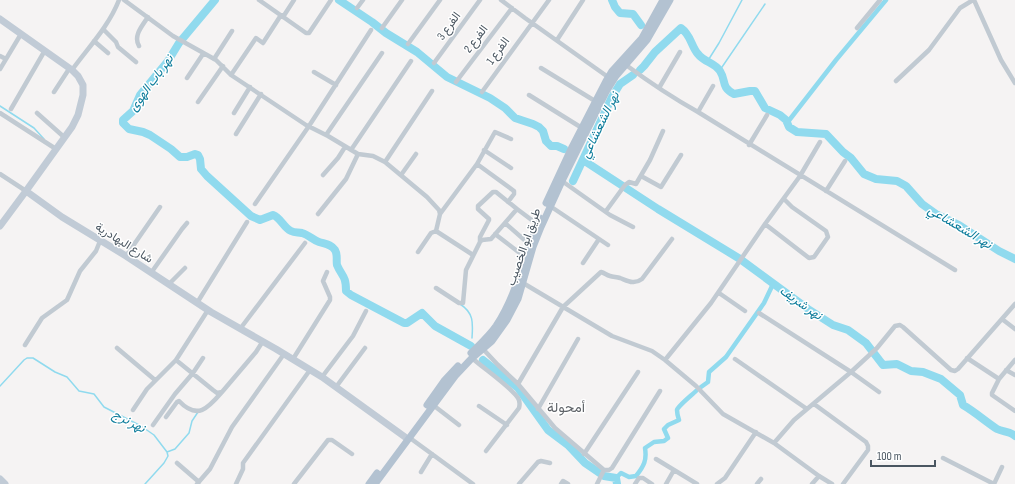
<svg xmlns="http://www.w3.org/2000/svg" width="1015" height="484" font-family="'Sofia Sans Condensed',Vazirmatn,sans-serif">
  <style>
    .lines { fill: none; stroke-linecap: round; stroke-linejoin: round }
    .stream { stroke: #90daee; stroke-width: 1.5 }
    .canal { stroke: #90daee; stroke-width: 4.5 }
    .river { stroke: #90daee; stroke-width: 8 }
    .street { stroke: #c1cad2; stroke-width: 4.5 }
    .secondary { stroke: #c1cbd6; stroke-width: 7 }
    .primary { stroke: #b3c2d1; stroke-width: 7 }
    .labels { text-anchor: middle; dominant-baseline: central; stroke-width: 3; stroke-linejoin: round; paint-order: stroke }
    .street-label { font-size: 12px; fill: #4a5661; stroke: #fff }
    .water-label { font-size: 13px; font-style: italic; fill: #0c7c9b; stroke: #fff }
    .quarter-label { font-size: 14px; fill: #5f6368; stroke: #fff }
  </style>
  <rect width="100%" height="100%" fill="#f5f3f3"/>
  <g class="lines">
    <path class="stream" d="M707 62 719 43 742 0
      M720 70 765 4
      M0 106 34 128 44 139
      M460 304C474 313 473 323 472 338
      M0 386 24 360 27 358H33L55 372 67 377 79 391 94 394 104 407 141 426 154 435 167 452 168 456 164 463 145 484
      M167 452 175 449 189 433 192 421 198 412"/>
    <path class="canal" d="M787 123 836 60 886 0
      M701 387 708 382 709 372 726 357 764 303 773 284
      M616 478 621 473 629 477 636 476C644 466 647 460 645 448L654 442 664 441 668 438 664 429 668 425 679 420C678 417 677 413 677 410 678 406 692 395 696 391"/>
    <path class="river" d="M215 0 179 43 168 61 140 95 133 111 123 120V123L129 129 143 132 150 135 171 149 180 157H187L195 154 198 155 200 159 201 169 207 176 251 216 260 220 273 215C281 218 283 227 291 231 295 233 298 232 302 233 309 235 313 240 319 242 325 244 331 244 335 250 338 255 336 260 337 265 342 277 346 275 346 291L351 295 404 323H407L422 313 435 326 471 346
      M339 0 372 22 386 33 417 52 447 77 490 98 505 108 515 118 533 124 539 127 543 131 546 141 551 146H557L564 149
      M612 0 615 7 620 13 633 14 641 25
      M640 70 644 66 655 52 681 28C691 35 691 46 698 54 704 62 715 63 720 71 727 82 720 86 734 94L750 91H755L765 108 780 115 786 120 789 127 797 132 826 134 843 152 851 158 864 174 876 179 897 181 906 186 922 204 936 214 959 225 999 251 1015 259
      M583 160 658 209 740 259 808 309 833 325 848 330 866 343 883 365 897 364 911 371 923 372 941 379 960 395 963 405C975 412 985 421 997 429 1003 432 1010 431 1015 436
      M573 181 612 97 620 84 633 75
      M483 360 518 388 548 430 568 445 585 463 604 476 616 478 617 484"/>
    <path class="street" d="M124 0 173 36 216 60 231 75 306 125 328 136 358 154 373 156 385 162 427 197 439 210 440 214 436 231 431 233 418 252
      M259 0 306 33H309L331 0
      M501 0 525 18 608 77
      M974 0 1001 60 1015 83
      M357 8 363 0
      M283 17 294 0
      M382 28 402 0
      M857 28 880 0
      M103 29 116 42 118 47 136 62
      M557 40 583 0
      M94 41 108 53
      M408 44 440 0
      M139 46C133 36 142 26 148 17
      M0 56 6 59
      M214 59 232 31
      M434 63 480 0
      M626 65C649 82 673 98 698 112L955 270
      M541 68 595 101
      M0 69 21 34
      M72 70C88 48 109 26 119 0
      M314 72 336 85
      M231 75 256 38 263 43 281 15
      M187 78 203 54
      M896 81 929 50 960 8 973 0
      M456 82 512 8
      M659 88 680 52
      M54 92 69 69
      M482 92 549 0
      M529 95 582 128
      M198 102 223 66
      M11 109 44 52
      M698 112 713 86
      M0 113 56 149
      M37 113 64 137
      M234 113 250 87
      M236 134 261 94
      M326 135 382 53
      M749 145 767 115
      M351 150 411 61
      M484 150 511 168
      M385 162 432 91
      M477 164 514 191V194L508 202
      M0 174 26 191
      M323 175 338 158 345 147
      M401 175 416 154
      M641 176 661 187 681 155
      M562 181 610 215 633 227
      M826 191 845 161
      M255 204 309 126 371 30
      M550 206 608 245
      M606 211 625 185 629 182 636 184 650 160 663 131
      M318 214 346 179 358 154
      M440 214 477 164 495 132 511 139
      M505 223 529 244
      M765 224 809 258 814 257 828 237 826 231 792 207 784 199
      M436 231 473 255
      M495 234 525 257
      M480 242V237L489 220V219L478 209V206L493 192H496L517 209
      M126 256 160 207
      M583 263 599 239
      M151 273 182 229 187 223
      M523 283 612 336 652 351 665 360 696 386 723 414 774 443 819 476 832 484
      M169 284 185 268
      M436 288 459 303H463L466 270 480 242 482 240 491 239 517 209 537 224
      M719 293 745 311
      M197 303 247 222
      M759 313 851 372 879 392
      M1002 319 1015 329
      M240 329 305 243
      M25 345 42 318 67 300 80 271 96 251 100 241
      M117 348 155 380
      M483 349 498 365 518 384 555 428 604 470H609L612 468 660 391
      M472 358C483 368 511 387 518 398 520 401 520 404 519 408L486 451
      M967 358 999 379
      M293 359 330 300V297L323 281 327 272
      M735 359 807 409
      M176 360 213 390 217 393 222 392 256 352 263 341
      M665 360 711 303 765 224 800 176 820 142
      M1015 360 999 379 992 393V395L1015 411
      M1006 370 1015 375
      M322 377 353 336 366 311
      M518 384 563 307 601 272C605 273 606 275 610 276 613 277 617 277 620 278 628 281 634 285 642 279L672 239
      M336 387 365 348
      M814 404 866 442 868 446V450L843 484
      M433 405 459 425
      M479 406 507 425
      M538 409 578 339
      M133 410 147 389 176 360 208 310
      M166 417 177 402 179 401C198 421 209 407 222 392
      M153 425 175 394 193 373 203 358
      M410 438 473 484
      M774 443 794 420 851 372 877 348 895 326 900 325 903 327 951 370 955 371 958 369 1015 304
      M584 454 638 372
      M943 458 994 484
      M656 459 697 484
      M177 463 199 482
      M421 472 432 454
      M197 484 210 469 232 427 284 354
      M236 484 243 469V463L310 370
      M294 484 328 440H332L352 454
      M519 484 538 462 541 461 550 463
      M561 484 563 481 568 484
      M597 484 604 470
      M635 484 639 478H643L652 484
      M666 484 674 470
      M717 484 725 478 756 432
      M757 484 761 479
      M812 484 819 476
      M994 484 1002 467"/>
    <path class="secondary" d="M0 19 72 70 78 76 83 85V95L78 115 72 127 26 191 62 217 126 256 211 312 276 349 322 377 405 437
      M0 226 26 191
      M0 479 5 484"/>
    <path class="primary" d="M546 203 572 147 606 81 612 71 642 38 663 0
      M471 353C480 344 489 336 496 326 518 293 524 254 540 218
      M427 405 444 381 458 366
      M369 484 377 473
      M375 484 456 375 472 358 492 341 507 320 518 299 533 247 541 227 562 181 606 92 616 76 647 40 670 0"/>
  </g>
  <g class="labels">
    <g class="street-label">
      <text transform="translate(449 26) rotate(-54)">الفرع 3</text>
      <text transform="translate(476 39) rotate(-53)">الفرع 2</text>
      <text transform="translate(498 51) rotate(-54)">الفرع 1</text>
      <text transform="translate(124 243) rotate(32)">شارع البهادرية</text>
      <text transform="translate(524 247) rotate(-71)">طريق ابو الخصيب</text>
    </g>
    <g class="water-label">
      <text transform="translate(151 83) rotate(-54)">نهر باب الهوى</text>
      <text transform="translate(600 125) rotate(-64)">نهر الشعشاعي</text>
      <text transform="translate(960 227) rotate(31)">نهر الشعشاعي</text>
      <text transform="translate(801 303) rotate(35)">نهر شريف</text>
      <text transform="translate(129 421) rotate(28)">نهر نرج</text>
    </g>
    <g class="quarter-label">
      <text x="566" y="407">أمحولة</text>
    </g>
  </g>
  <path d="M871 460v6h64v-6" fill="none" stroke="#4a5661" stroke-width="2"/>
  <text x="877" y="460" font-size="12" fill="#4a5661" stroke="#ffffff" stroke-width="3" paint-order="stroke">100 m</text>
</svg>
